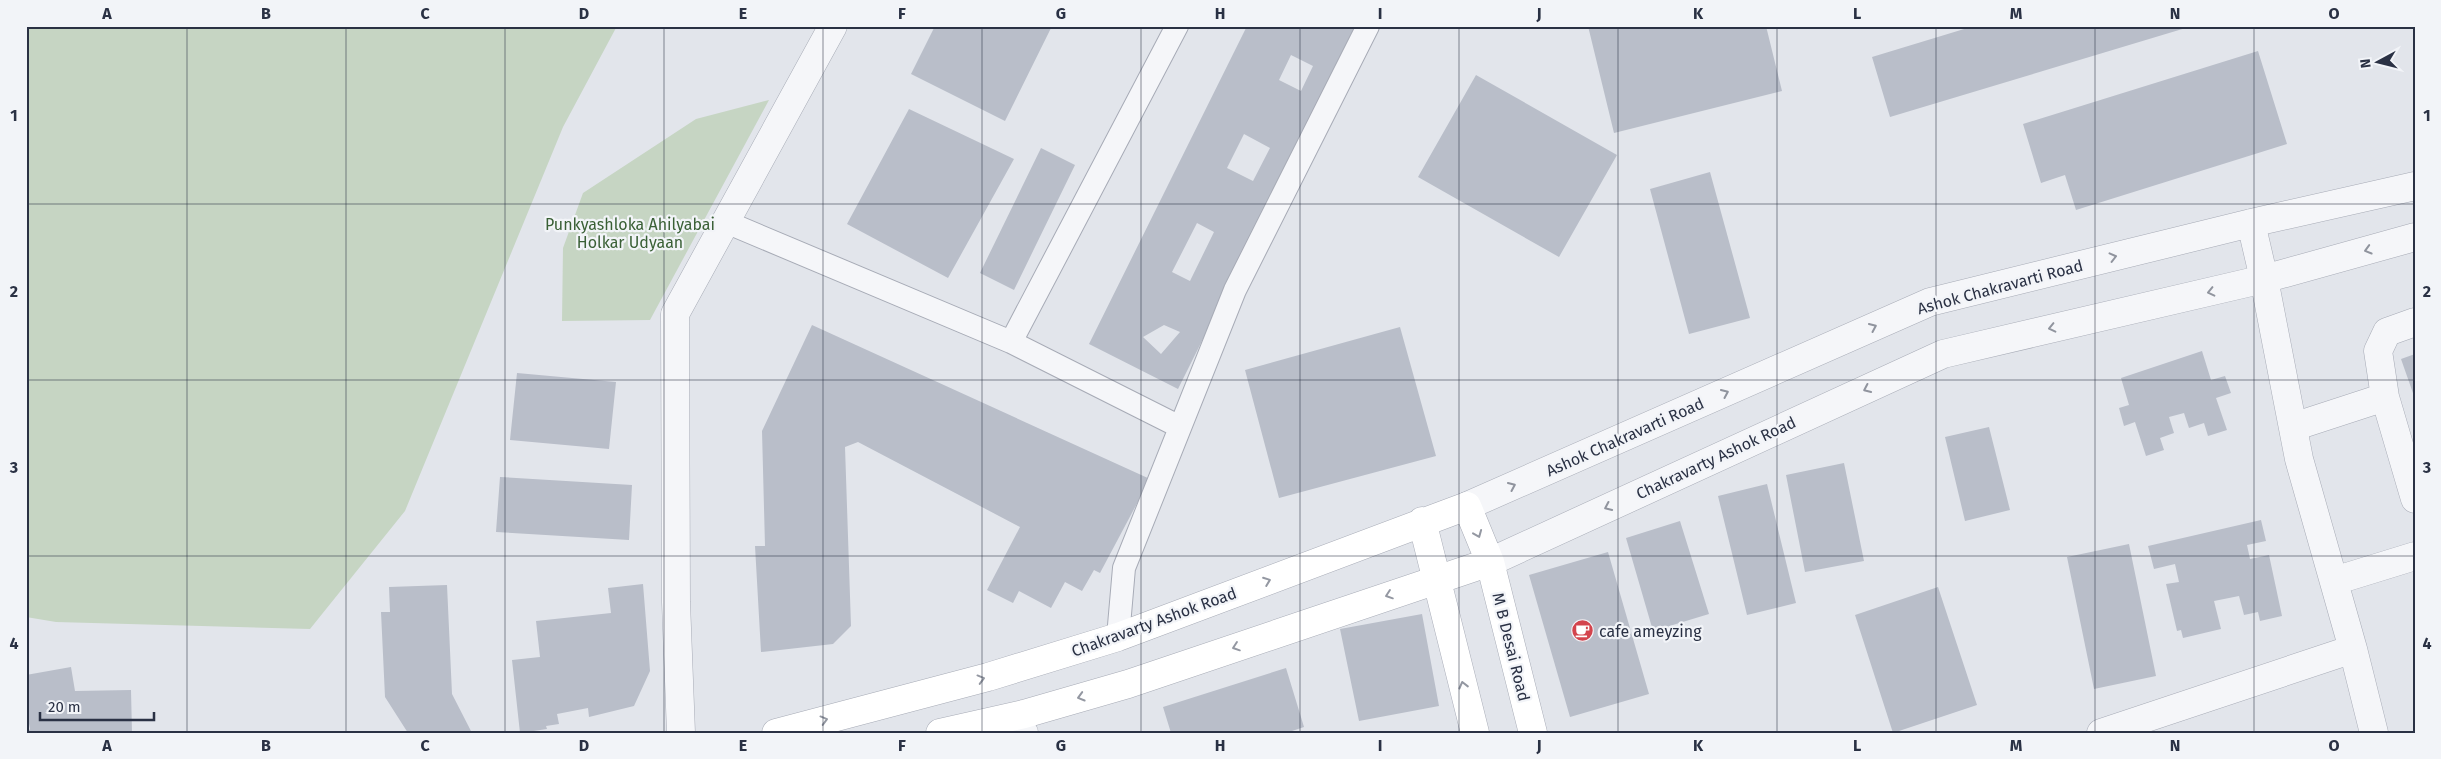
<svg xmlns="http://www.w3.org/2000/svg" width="2441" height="759" font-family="'Fira Sans',sans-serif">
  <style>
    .green { fill: #c6d5c3 }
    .building { fill: #b9bec9; fill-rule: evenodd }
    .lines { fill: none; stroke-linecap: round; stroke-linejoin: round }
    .lane-casing { stroke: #a7abb6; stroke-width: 24 }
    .street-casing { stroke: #a7abb6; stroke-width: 29 }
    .secondary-casing { stroke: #a7abb6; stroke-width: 29 }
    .lane { stroke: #f5f6f9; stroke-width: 22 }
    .street { stroke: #f5f6f9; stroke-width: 28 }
    .secondary { stroke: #fff; stroke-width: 28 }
    .oneway { stroke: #90949e }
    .oneway2 { stroke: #9498a2 }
    .grid { fill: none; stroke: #2a3144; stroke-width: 1; stroke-opacity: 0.55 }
    .labels { text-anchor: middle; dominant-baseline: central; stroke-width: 4.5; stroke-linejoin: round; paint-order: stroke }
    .park-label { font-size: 16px; fill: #3a6036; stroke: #f2f4f8 }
    .street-label { font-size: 16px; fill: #2a3144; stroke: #f2f4f8 }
    .poi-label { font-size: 16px; fill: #2a3144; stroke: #f2f4f8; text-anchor: start }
    .neatline { fill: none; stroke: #2a3144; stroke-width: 2 }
    .grid-label { font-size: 16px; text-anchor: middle; font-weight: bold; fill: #2a3144 }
  </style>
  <rect width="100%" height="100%" fill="#e2e5eb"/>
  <path class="green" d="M26 26H617L563 127 405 511 310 629 56 622 26 617Z
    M769 100 650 320 562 321 563 248 583 193 696 119Z"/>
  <path class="building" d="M935 26H1052L1005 121 911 74Z
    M1247 26H1359L1178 389 1089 344ZM1291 55 1313 66 1301 91 1279 80ZM1244 134 1270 148 1253 181 1227 168ZM1197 223 1214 232 1190 281 1172 272ZM1164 325 1180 332 1161 354 1143 337Z
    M1588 26H1766L1782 91 1614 133Z
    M1974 26H2189V27L1890 117 1872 57Z
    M2258 51 2287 144 2076 210 2065 175 2041 183 2023 124Z
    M1476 75 1617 155 1559 257 1418 177Z
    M909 109 1014 159 948 278 847 224Z
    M1041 148 1075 165 1014 290 980 273Z
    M1710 172 1750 318 1689 334 1650 189Z
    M812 325 1150 479 1100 573 1094 570 1082 591 1065 582 1051 608 1019 591 1013 603 987 590 1020 527 858 442 845 447 851 626 833 644 761 652 755 546H765L762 431Z
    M1400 327 1436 456 1279 498 1245 370Z
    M2202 351 2211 380 2225 376 2231 393 2216 398 2227 430 2208 436 2204 423 2189 428 2184 413 2169 417 2174 433 2160 438 2164 450 2146 456 2135 422 2124 426 2119 408 2129 405 2121 378Z
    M2415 354V396H2414L2401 359Z
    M517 373 616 382 609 449 510 440Z
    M1989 427 2010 510 1965 521 1945 437Z
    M1844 463 1864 561 1805 572 1786 475Z
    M500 477 632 485 629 540 496 532Z
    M1767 484 1796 603 1747 615 1718 496Z
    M2261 520 2266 541 2247 545 2250 559 2269 555 2282 616 2260 621 2258 612 2244 615 2239 596 2214 601 2221 629 2183 638 2181 630 2177 631 2166 584 2179 582 2175 564 2154 569 2148 546Z
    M1680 521 1709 614 1653 631 1626 538Z
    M2129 544 2156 676 2094 689 2067 557Z
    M1608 552 1649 694 1570 717 1529 575Z
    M643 584 650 671 634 706 589 717 588 708 557 714 559 724 546 726 547 729 520 733 512 660 540 657 536 621 611 613 608 588Z
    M447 585 452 694 472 733H408L385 697 381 612H390L389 587Z
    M1938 587 1977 705 1893 733 1855 615Z
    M1422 614 1439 706 1359 721 1340 629Z
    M71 667 75 691 131 690 132 733H27L30 729 26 708V675Z
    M1286 668 1304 727 1286 733H1171L1163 707Z"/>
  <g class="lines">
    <defs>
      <path id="lane" d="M726 222 1011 342 1180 427
        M1011 342 1177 26
        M1118 637 1124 568 1235 290 1368 26"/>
      <path id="street" d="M2251 223 2264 279 2299 459 2353 649 2374 733
        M2415 322 2387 332 2378 351 2385 397 2415 499
        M2293 427 2385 397
        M1467 506 1930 302 2251 223 2415 186
        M1490 562 1943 354 2264 279 2415 237
        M2334 581 2415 556
        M681 733 676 602 675 314 833 26
        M1020 733H1024
        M2101 733 2353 649"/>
      <path id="secondary" d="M1422 521 1475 733
        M776 733 988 677 1118 637 1467 506 1490 562 1533 733
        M940 733 1024 714 1128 684 1490 562"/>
    </defs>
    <use href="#lane" class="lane-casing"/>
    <use href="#street" class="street-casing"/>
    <use href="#secondary" class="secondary-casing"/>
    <use href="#lane" class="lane"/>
    <use href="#street" class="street"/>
    <use href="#secondary" class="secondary"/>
  </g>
  <defs><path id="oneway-chevron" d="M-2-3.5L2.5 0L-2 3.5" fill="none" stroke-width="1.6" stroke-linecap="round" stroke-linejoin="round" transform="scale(1.25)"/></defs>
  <g class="oneway">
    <use href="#oneway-chevron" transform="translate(2368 250) rotate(164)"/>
    <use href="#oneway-chevron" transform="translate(2113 257) rotate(-14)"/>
    <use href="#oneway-chevron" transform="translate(2211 292) rotate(167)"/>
    <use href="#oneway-chevron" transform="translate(1873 327) rotate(-24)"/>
    <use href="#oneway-chevron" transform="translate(2052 328) rotate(167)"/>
    <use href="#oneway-chevron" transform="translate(1867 389) rotate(155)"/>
    <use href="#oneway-chevron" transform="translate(1725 393) rotate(-24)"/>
    <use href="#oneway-chevron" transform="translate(1512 486) rotate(-24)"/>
    <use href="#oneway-chevron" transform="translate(1608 507) rotate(155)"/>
  </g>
  <g class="oneway2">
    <use href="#oneway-chevron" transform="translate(1478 534) rotate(68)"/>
    <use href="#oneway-chevron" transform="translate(1267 581) rotate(-21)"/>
    <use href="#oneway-chevron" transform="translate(1389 595) rotate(161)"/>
    <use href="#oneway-chevron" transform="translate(1236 647) rotate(161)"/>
    <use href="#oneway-chevron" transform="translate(981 679) rotate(-15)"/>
    <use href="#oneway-chevron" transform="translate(1463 685) rotate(-104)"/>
    <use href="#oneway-chevron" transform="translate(1081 697) rotate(164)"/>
    <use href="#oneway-chevron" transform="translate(824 720) rotate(-15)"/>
  </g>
  <path class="grid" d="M187 26V733M346 26V733M505 26V733M664 26V733M823 26V733M982 26V733M1141 26V733M1300 26V733M1459 26V733M1618 26V733M1777 26V733M1936 26V733M2095 26V733M2254 26V733M26 204H2415M26 380H2415M26 556H2415"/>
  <defs>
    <symbol id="cafe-disc" viewBox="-11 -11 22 22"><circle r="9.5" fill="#d3444d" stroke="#f2f4f8"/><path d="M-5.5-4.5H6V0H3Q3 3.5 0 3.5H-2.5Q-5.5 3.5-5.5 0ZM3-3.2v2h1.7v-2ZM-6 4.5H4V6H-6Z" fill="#fff"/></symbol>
  </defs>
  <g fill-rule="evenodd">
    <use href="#cafe-disc" x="1570" y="618" width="25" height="25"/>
  </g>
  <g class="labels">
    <g class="park-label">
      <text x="630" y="224">Punkyashloka Ahilyabai<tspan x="630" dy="18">Holkar Udyaan</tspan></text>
    </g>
    <g class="street-label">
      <text transform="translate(2000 287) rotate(-15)">Ashok Chakravarti Road</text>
      <text transform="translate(1625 437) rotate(-24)">Ashok Chakravarti Road</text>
      <text transform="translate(1716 458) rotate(-25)">Chakravarty Ashok Road</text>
      <text transform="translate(1154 622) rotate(-20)">Chakravarty Ashok Road</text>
      <text transform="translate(1511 647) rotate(76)">M B Desai Road</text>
    </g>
    <g class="poi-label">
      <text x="1599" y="631">cafe ameyzing</text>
    </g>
  </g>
  <rect width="2441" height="759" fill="none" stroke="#f2f4f8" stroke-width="55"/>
  <g transform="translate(2378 62) rotate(263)" stroke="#f2f4f8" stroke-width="4" paint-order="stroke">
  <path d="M0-4L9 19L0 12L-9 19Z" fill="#2a3144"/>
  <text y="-8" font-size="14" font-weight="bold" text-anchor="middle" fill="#2a3144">N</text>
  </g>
  <path d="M40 712v8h114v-8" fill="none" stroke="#2a3144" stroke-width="2.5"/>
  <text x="48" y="712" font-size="15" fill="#2a3144" stroke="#f2f4f8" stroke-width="4" paint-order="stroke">20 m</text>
  <rect x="28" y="28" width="2386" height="704" class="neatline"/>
  <g class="grid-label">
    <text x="107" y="19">A</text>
    <text x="266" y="19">B</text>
    <text x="425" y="19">C</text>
    <text x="584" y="19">D</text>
    <text x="743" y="19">E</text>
    <text x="902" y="19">F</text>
    <text x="1061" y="19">G</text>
    <text x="1220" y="19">H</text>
    <text x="1380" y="19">I</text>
    <text x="1539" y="19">J</text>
    <text x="1698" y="19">K</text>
    <text x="1857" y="19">L</text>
    <text x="2016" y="19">M</text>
    <text x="2175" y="19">N</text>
    <text x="2334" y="19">O</text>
    <text x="14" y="121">1</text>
    <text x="2427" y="121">1</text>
    <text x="14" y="297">2</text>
    <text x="2427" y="297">2</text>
    <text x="14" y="473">3</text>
    <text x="2427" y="473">3</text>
    <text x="14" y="649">4</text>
    <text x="2427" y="649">4</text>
    <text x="107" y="751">A</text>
    <text x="266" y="751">B</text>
    <text x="425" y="751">C</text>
    <text x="584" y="751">D</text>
    <text x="743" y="751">E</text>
    <text x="902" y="751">F</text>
    <text x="1061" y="751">G</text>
    <text x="1220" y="751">H</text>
    <text x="1380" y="751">I</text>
    <text x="1539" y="751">J</text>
    <text x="1698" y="751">K</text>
    <text x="1857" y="751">L</text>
    <text x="2016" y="751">M</text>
    <text x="2175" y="751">N</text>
    <text x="2334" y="751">O</text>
  </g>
</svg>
